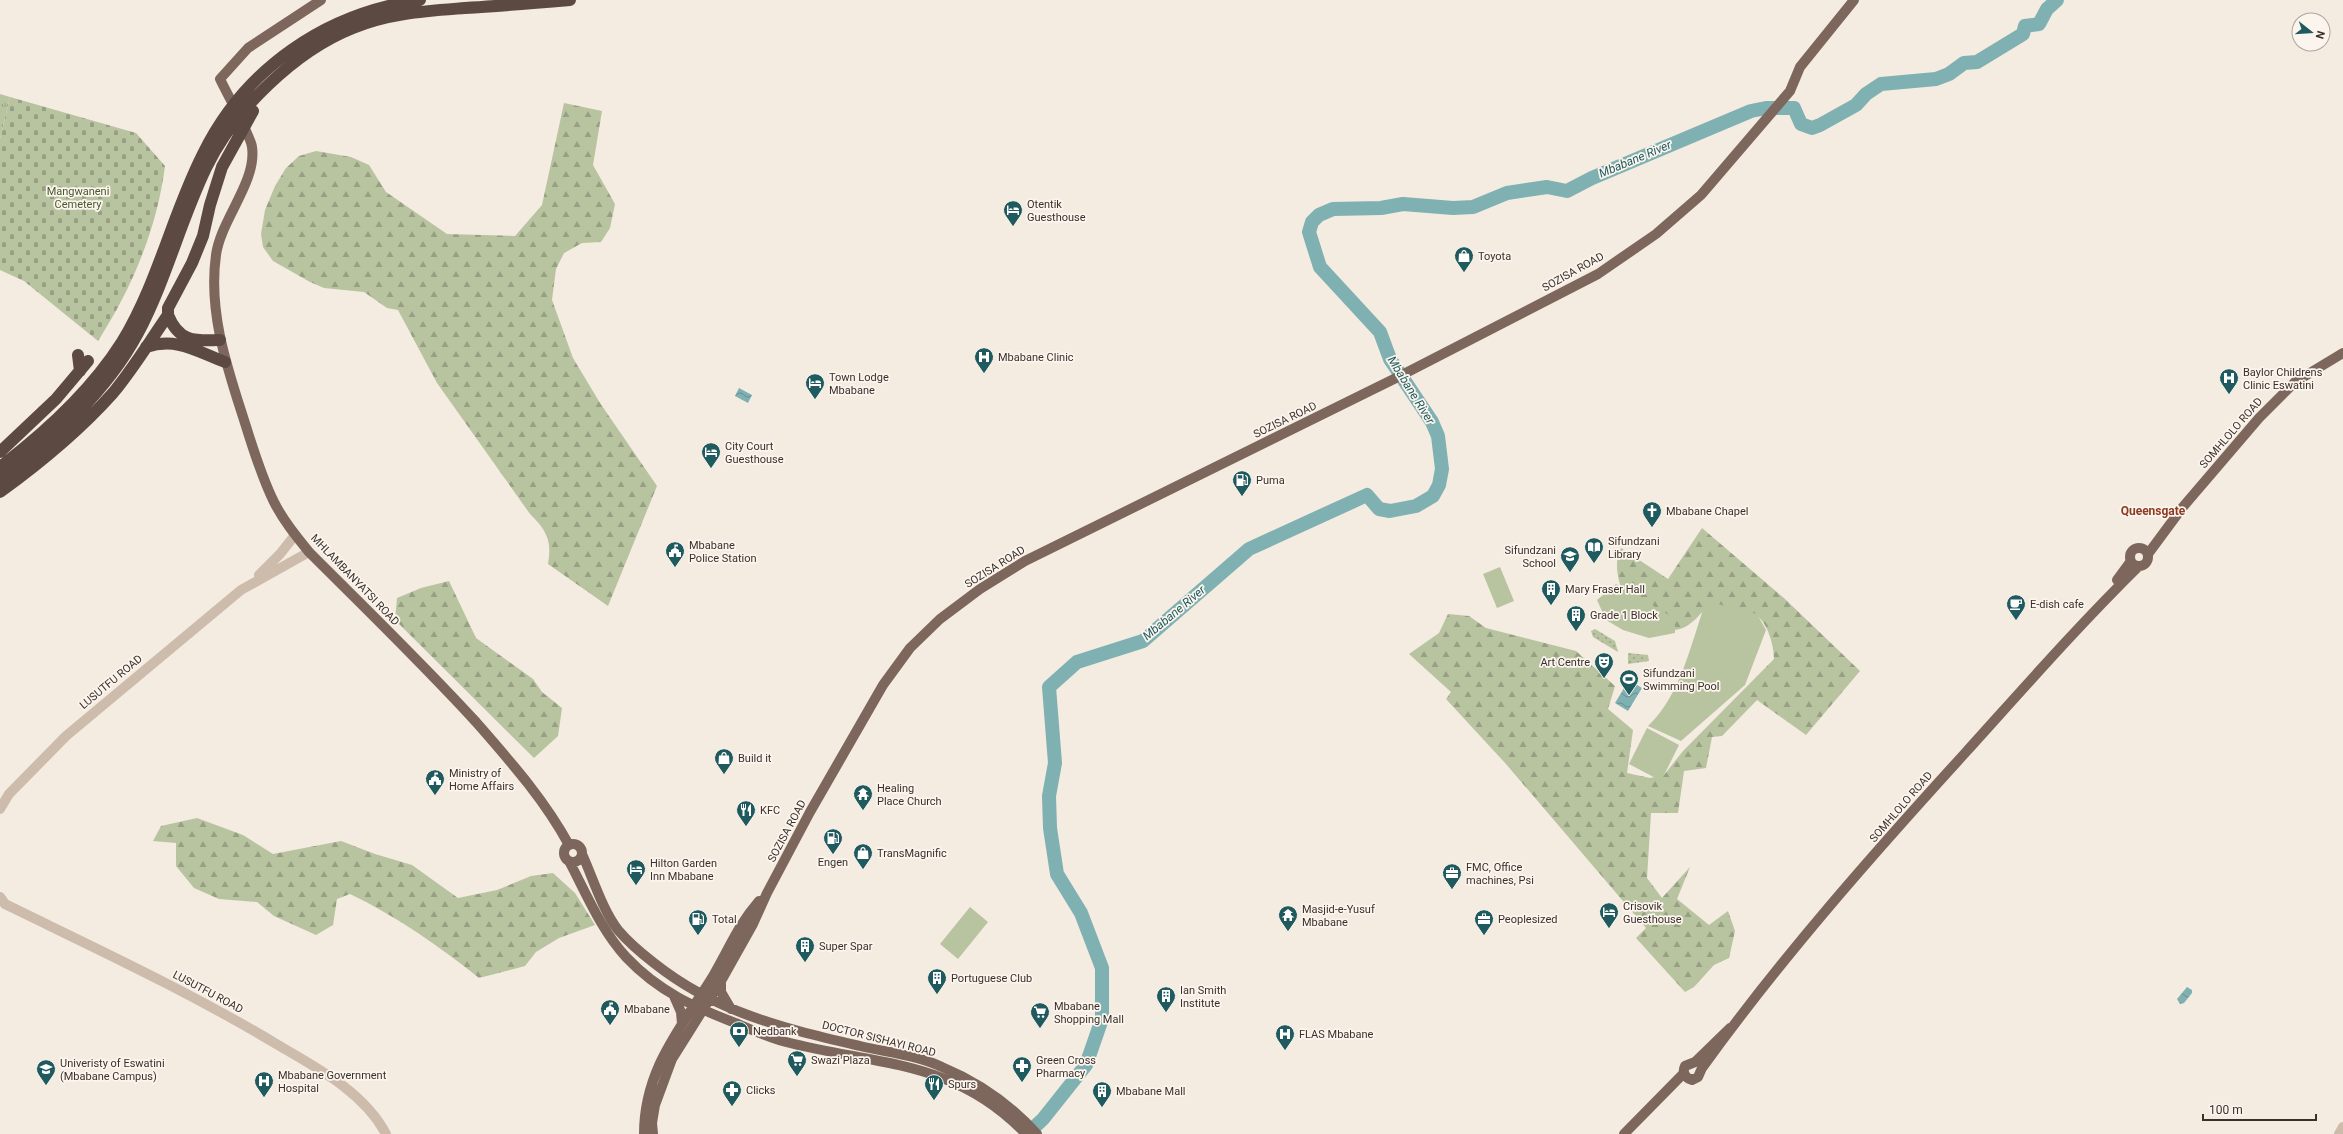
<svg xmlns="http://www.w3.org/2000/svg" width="2343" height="1134" font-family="Roboto,sans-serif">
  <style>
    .grass { fill: url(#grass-tufts) }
    .forest { fill: url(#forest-firs) }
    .cemetery { fill: url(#cemetery-stones) }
    .park { fill: url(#park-dots) }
    .pitch { fill: #b8c4a0 }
    .water { fill: url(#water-waves) }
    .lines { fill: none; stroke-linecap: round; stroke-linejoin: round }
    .river { stroke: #7fb0b2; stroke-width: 14 }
    .minor { stroke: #cdbbac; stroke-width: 10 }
    .major { stroke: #7d675c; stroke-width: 10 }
    .highway { stroke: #5c4a42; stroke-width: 12 }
    .labels { text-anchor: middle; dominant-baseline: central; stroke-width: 3.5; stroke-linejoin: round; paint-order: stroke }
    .park-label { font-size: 11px; fill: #4a5a2e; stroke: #fbf5ee }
    .poi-label { font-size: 11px; fill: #3b302b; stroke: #fbf5ee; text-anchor: start }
    .street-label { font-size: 11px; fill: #3b302b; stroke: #fbf5ee }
    .water-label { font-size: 12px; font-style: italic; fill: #1f5a5e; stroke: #fbf5ee }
    .neighbourhood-label { font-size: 12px; font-weight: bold; fill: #8c3b22; stroke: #fbf5ee }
  </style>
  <defs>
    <pattern id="grass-tufts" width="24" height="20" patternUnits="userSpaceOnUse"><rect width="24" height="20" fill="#b8c4a0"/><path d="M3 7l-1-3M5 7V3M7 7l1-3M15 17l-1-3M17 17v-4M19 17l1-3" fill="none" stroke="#97a083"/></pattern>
    <pattern id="forest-firs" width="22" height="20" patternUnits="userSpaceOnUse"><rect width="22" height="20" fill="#b8c4a0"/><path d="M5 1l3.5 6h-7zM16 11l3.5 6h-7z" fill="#97a083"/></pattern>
    <pattern id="cemetery-stones" width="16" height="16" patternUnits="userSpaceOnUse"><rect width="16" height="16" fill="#b8c4a0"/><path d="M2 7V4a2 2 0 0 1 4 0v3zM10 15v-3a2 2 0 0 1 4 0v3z" fill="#97a083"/></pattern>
    <pattern id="park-dots" width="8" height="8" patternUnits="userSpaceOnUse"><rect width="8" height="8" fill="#b8c4a0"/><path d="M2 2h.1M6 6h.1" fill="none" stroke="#97a083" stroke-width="1.8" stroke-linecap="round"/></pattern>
    <pattern id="water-waves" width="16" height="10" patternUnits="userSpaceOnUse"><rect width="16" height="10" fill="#7fb0b2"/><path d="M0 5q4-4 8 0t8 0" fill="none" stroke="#699091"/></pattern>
  </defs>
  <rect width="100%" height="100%" fill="#f4ebe1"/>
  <path class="grass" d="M0 94 10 97 0 139Z"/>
  <path class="forest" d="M564 103 602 111 593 165 615 204 610 228 601 242 582 243 564 253 556 269 552 300 573 358 600 403 657 486 608 606 548 564C552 540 547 531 530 514L437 383 398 310 387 308 364 292 324 288 310 282 273 261 263 247 261 234 265 210 275 186 286 168 299 156 316 151 351 157 369 165 386 192 447 234 515 236 542 205Z
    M1702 528 1785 599 1860 671 1806 735 1757 700 1722 736 1712 737 1706 768 1684 771 1678 813H1651L1647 878 1662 898 1690 867 1677 899 1709 925 1728 911 1735 931 1729 958 1714 965 1694 987 1685 992 1636 938 1646 928 1506 764 1446 699 1451 692 1409 654 1439 633 1448 614 1469 616 1486 628 1576 651 1615 686 1608 709 1633 730 1627 773 1650 778 1664 775 1683 751 1774 659C1774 646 1768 623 1756 615 1749 611 1717 607 1707 606 1675 648 1662 626 1626 603 1620 585 1612 565 1621 548L1668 579Z
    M449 581 476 638 533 679 542 692 562 708 558 736 534 758 395 620 397 598 421 588Z
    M197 818 243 835 273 854 341 841 375 854 412 865 458 898 497 890 531 876 553 873 575 893 595 925 559 938 536 952 525 966 479 978C439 946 396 916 350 894L337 899 333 925 316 935 274 916 257 902 219 899 194 888 176 866V843L153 841 161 826Z"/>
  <path class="cemetery" d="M10 97 136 133 165 166C157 229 132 288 98 341L24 281 0 270V139Z"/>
  <path class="park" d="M1595 629 1615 641 1618 652 1593 637 1591 631Z
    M1628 653 1648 655 1649 661 1628 664Z"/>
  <path class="pitch" d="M1500 567 1514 601 1497 608 1483 574Z
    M1616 584 1667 614 1675 621V633L1649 638 1623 630 1606 620 1597 600Z
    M1706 601 1757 614 1766 630 1745 685 1681 741 1648 726C1681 695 1691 643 1706 601Z
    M1647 728 1679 745 1670 763 1662 759 1670 763 1661 781 1629 764Z
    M970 907 988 922 958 959 940 944Z"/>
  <path class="water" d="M739 388 752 395 748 403 735 396Z
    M1629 680 1642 688 1628 711 1615 703Z
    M2187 987 2192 990V993L2184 1003 2180 1004 2177 999Z"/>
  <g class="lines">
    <path class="river" d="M1027 1134 1043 1119 1086 1065 1102 1019V968L1081 913 1057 874 1050 828 1049 796 1055 763 1049 687 1077 662 1143 641 1249 549 1367 495 1379 509 1390 511 1416 506 1433 496 1439 485 1442 469 1438 436 1432 422 1390 359 1380 332 1320 267 1309 232 1312 222 1319 215 1333 209 1381 208 1403 204 1453 208 1473 207 1507 193 1547 187 1567 191 1592 178 1751 111 1766 108H1794L1801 124 1812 128 1820 125 1856 105 1866 94 1881 84 1936 79 1949 74 1964 63 1977 62 2023 34 2025 26 2039 24 2047 9 2057 0"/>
    <path class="minor" d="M259 575 280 554 295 535
      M0 809 9 794 66 736 241 590 309 552
      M0 897 5 904C97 949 190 992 278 1045 317 1068 364 1092 386 1134
      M2339 1134 2343 1127"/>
    <path class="major" d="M321 0 248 48 220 79C226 92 251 136 252 147 257 182 221 219 216 255 208 312 227 367 244 420 253 448 261 476 274 502 283 520 296 536 309 552 365 608 422 663 476 722 510 761 544 799 569 845
      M2130 557a9 9 0 1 1 18 0a9 9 0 1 1-18 0Z
      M2148 554 2182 508 2259 418 2295 382 2343 353
      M2117 580 2131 561
      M564 853a9 9 0 1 1 18 0a9 9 0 1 1-18 0Z
      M582 854C593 878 602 909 618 930 629 943 641 953 654 963 717 1013 783 1028 860 1046 886 1052 916 1055 942 1067 978 1082 1011 1105 1037 1134
      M569 861C586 893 601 930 626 957 659 992 694 1007 738 1024 754 1031 770 1038 786 1042 879 1066 954 1059 1026 1134
      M721 981V992L731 1009
      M674 996 681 1012 682 1024
      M1730 1028 1695 1062 1685 1066C1682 1072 1685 1078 1692 1080L1698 1077 1702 1068C1782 957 1874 853 1966 752 2023 689 2079 625 2139 566
      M644 1134C644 1069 681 1028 713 976 729 949 738 925 759 901
      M653 1134 652 1123 655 1105 672 1059 721 981 753 924 767 893 810 812 883 685 910 648 940 619 980 589 1025 561 1396 378 1598 274 1656 234 1701 195 1790 91 1800 67 1854 0
      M1624 1134 1684 1073"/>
    <path class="highway" d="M168 315C179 342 194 341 220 340
      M146 347C177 337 196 351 225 362
      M78 355 80 371
      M0 452 56 399 88 361
      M0 467C46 432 91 391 122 342 158 283 172 215 203 154 245 68 326 13 420 0
      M0 480C53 439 106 393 138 333 166 280 180 222 206 168 233 111 295 51 353 28 389 13 427 11 465 8 500 6 535 3 570 0
      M0 492C40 463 80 430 113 393 133 369 150 341 168 315V308L192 263 203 236 210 205 222 167 253 111"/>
  </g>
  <defs>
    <symbol id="hotel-pin" viewBox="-11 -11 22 30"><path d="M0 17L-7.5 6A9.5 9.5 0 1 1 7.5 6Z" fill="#1f5a5e" stroke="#fbf5ee"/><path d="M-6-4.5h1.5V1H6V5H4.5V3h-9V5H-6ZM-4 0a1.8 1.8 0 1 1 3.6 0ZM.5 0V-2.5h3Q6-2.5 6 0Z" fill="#fff"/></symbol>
    <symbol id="shop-pin" viewBox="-11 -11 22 30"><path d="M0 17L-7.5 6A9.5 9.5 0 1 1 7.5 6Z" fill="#1f5a5e" stroke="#fbf5ee"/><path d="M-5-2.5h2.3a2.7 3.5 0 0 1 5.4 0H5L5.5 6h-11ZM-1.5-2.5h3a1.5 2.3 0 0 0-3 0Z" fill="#fff"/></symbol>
    <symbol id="hospital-pin" viewBox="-11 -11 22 30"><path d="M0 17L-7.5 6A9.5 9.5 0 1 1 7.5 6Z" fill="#1f5a5e" stroke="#fbf5ee"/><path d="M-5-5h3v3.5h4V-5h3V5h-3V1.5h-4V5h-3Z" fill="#fff"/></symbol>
    <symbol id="fuel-pin" viewBox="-11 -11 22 30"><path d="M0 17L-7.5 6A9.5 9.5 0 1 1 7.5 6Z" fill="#1f5a5e" stroke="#fbf5ee"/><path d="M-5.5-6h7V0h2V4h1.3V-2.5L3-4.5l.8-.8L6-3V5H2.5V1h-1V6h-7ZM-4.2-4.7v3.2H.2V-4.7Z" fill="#fff"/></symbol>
    <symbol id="church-pin" viewBox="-11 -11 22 30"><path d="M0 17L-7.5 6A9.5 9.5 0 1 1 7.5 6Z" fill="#1f5a5e" stroke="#fbf5ee"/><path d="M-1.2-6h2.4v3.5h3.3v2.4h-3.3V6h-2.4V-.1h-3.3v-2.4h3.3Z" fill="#fff"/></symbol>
    <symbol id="library-pin" viewBox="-11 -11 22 30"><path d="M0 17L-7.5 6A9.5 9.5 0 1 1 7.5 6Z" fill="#1f5a5e" stroke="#fbf5ee"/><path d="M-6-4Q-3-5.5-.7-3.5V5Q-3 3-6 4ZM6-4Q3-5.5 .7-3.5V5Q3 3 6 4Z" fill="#fff"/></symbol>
    <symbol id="civic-pin" viewBox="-11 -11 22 30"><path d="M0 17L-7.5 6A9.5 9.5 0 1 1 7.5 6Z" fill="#1f5a5e" stroke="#fbf5ee"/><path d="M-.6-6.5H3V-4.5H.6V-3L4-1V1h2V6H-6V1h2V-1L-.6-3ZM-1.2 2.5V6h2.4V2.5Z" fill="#fff"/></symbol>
    <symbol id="school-pin" viewBox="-11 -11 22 30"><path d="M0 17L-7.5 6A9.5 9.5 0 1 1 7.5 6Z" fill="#1f5a5e" stroke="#fbf5ee"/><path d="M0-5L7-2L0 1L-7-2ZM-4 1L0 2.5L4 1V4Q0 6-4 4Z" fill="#fff"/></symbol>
    <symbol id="building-pin" viewBox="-11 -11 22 30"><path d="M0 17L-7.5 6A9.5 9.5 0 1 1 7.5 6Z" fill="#1f5a5e" stroke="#fbf5ee"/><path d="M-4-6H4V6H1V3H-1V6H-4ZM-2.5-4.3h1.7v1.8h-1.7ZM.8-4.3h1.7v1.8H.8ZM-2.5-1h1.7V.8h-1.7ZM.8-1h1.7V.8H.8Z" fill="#fff"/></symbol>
    <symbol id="cafe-pin" viewBox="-11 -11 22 30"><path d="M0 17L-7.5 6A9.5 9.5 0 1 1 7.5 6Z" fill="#1f5a5e" stroke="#fbf5ee"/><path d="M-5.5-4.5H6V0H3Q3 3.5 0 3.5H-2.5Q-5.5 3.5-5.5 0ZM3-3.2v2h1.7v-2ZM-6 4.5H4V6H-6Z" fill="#fff"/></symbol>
    <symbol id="theatre-pin" viewBox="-11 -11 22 30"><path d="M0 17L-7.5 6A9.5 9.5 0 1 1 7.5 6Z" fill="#1f5a5e" stroke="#fbf5ee"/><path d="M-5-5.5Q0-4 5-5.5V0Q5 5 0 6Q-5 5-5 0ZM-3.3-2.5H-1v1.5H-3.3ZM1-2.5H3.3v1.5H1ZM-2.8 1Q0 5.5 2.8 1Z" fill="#fff"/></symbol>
    <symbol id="stadium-pin" viewBox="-11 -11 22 30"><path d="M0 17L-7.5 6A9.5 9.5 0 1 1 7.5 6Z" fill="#1f5a5e" stroke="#fbf5ee"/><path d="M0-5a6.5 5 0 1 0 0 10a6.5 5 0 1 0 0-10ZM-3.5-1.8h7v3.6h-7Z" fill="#fff"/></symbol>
    <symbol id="temple-pin" viewBox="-11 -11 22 30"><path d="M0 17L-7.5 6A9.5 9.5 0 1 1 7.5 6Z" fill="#1f5a5e" stroke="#fbf5ee"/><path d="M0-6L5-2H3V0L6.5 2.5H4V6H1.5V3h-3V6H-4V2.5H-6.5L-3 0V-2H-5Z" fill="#fff"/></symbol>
    <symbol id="restaurant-pin" viewBox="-11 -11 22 30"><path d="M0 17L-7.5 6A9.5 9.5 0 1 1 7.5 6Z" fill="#1f5a5e" stroke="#fbf5ee"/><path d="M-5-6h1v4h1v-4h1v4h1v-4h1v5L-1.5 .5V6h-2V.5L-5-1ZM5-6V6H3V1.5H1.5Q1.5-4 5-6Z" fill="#fff"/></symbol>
    <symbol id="office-pin" viewBox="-11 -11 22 30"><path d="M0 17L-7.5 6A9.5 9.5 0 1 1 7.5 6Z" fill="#1f5a5e" stroke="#fbf5ee"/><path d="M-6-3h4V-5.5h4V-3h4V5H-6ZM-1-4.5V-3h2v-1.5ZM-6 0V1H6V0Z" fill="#fff"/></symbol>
    <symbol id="supermarket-pin" viewBox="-11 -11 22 30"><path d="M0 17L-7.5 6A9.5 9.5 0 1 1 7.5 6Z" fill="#1f5a5e" stroke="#fbf5ee"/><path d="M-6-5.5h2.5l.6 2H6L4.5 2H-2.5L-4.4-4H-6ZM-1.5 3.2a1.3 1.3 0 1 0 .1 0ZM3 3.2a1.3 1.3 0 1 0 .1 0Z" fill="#fff"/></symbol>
    <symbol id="bank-pin" viewBox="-11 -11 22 30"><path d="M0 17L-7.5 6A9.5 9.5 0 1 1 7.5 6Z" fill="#1f5a5e" stroke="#fbf5ee"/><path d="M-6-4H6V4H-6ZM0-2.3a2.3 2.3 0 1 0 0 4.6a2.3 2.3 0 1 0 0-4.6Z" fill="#fff"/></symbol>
    <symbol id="pharmacy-pin" viewBox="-11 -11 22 30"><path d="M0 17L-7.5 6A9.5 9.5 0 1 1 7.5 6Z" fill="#1f5a5e" stroke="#fbf5ee"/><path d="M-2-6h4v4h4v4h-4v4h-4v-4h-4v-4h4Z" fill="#fff"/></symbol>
    <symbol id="university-pin" viewBox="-11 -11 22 30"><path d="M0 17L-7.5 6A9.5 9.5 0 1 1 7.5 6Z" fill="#1f5a5e" stroke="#fbf5ee"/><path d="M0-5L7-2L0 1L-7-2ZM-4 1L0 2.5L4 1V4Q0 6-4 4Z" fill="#fff"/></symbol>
  </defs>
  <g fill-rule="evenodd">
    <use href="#hotel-pin" x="1002" y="199" width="22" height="30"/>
    <use href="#shop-pin" x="1453" y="245" width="22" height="30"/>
    <use href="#hospital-pin" x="973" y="346" width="22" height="30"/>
    <use href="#hospital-pin" x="2218" y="367" width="22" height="30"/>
    <use href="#hotel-pin" x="804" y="372" width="22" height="30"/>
    <use href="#hotel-pin" x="700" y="441" width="22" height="30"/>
    <use href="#fuel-pin" x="1231" y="469" width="22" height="30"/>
    <use href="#church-pin" x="1641" y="500" width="22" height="30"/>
    <use href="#library-pin" x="1583" y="536" width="22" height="30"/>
    <use href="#civic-pin" x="664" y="540" width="22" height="30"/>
    <use href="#school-pin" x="1559" y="545" width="22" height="30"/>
    <use href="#building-pin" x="1540" y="578" width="22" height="30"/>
    <use href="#cafe-pin" x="2005" y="593" width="22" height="30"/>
    <use href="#building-pin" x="1565" y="604" width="22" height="30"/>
    <use href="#theatre-pin" x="1593" y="651" width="22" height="30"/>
    <use href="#stadium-pin" x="1618" y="668" width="22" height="30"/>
    <use href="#shop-pin" x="713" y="747" width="22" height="30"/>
    <use href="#civic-pin" x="424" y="768" width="22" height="30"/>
    <use href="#temple-pin" x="852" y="783" width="22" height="30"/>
    <use href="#restaurant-pin" x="735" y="799" width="22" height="30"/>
    <use href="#fuel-pin" x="822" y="827" width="22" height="30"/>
    <use href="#shop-pin" x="852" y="842" width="22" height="30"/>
    <use href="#hotel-pin" x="625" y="858" width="22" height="30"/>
    <use href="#office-pin" x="1441" y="862" width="22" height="30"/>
    <use href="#hotel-pin" x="1598" y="901" width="22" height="30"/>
    <use href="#temple-pin" x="1277" y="904" width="22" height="30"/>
    <use href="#fuel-pin" x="687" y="908" width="22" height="30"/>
    <use href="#office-pin" x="1473" y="908" width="22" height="30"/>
    <use href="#building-pin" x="794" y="935" width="22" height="30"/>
    <use href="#building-pin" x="926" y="967" width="22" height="30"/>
    <use href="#building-pin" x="1155" y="985" width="22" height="30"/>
    <use href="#civic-pin" x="599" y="998" width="22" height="30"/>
    <use href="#supermarket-pin" x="1029" y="1001" width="22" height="30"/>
    <use href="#bank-pin" x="728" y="1020" width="22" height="30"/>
    <use href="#hospital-pin" x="1274" y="1023" width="22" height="30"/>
    <use href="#supermarket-pin" x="786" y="1049" width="22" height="30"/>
    <use href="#pharmacy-pin" x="1011" y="1055" width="22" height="30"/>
    <use href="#university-pin" x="35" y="1058" width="22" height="30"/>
    <use href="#hospital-pin" x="253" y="1070" width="22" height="30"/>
    <use href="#restaurant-pin" x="923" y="1073" width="22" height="30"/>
    <use href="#pharmacy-pin" x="721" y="1079" width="22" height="30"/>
    <use href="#building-pin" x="1091" y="1080" width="22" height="30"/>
  </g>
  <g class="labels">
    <g class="park-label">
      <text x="78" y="191">Mangwaneni<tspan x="78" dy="13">Cemetery</tspan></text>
    </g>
    <g class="poi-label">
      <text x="1027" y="204">Otentik<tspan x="1027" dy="13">Guesthouse</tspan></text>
      <text x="1478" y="256">Toyota</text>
      <text x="998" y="357">Mbabane Clinic</text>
      <text x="2243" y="372">Baylor Childrens<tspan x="2243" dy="13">Clinic Eswatini</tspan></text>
      <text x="829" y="377">Town Lodge<tspan x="829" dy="13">Mbabane</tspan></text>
      <text x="725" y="446">City Court<tspan x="725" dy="13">Guesthouse</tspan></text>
      <text x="1256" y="480">Puma</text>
      <text x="1666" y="511">Mbabane Chapel</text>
      <text x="1608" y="541">Sifundzani<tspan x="1608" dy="13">Library</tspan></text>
      <text x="689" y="545">Mbabane<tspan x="689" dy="13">Police Station</tspan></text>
      <text x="1556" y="550" text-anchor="end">Sifundzani<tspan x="1556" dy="13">School</tspan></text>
      <text x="1565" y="589">Mary Fraser Hall</text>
      <text x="2030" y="604">E-dish cafe</text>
      <text x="1590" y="615">Grade 1 Block</text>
      <text x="1590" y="662" text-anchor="end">Art Centre</text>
      <text x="1643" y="673">Sifundzani<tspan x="1643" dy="13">Swimming Pool</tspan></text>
      <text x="738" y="758">Build it</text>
      <text x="449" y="773">Ministry of<tspan x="449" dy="13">Home Affairs</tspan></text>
      <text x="877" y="788">Healing<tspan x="877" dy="13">Place Church</tspan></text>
      <text x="760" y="810">KFC</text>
      <text x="877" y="853">TransMagnific</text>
      <text x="833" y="862" text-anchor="middle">Engen</text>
      <text x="650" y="863">Hilton Garden<tspan x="650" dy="13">Inn Mbabane</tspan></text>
      <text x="1466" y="867">FMC, Office<tspan x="1466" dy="13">machines, Psi</tspan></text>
      <text x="1623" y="906">Crisovik<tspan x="1623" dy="13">Guesthouse</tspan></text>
      <text x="1302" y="909">Masjid-e-Yusuf<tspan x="1302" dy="13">Mbabane</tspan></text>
      <text x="712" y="919">Total</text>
      <text x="1498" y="919">Peoplesized</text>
      <text x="819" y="946">Super Spar</text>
      <text x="951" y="978">Portuguese Club</text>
      <text x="1180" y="990">Ian Smith<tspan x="1180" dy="13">Institute</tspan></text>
      <text x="1054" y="1006">Mbabane<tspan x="1054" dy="13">Shopping Mall</tspan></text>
      <text x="624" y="1009">Mbabane</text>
      <text x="753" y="1031">Nedbank</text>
      <text x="1299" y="1034">FLAS Mbabane</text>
      <text x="811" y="1060">Swazi Plaza</text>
      <text x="1036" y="1060">Green Cross<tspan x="1036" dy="13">Pharmacy</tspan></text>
      <text x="60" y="1063">Univeristy of Eswatini<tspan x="60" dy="13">(Mbabane Campus)</tspan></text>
      <text x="278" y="1075">Mbabane Government<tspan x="278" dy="13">Hospital</tspan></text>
      <text x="948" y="1084">Spurs</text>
      <text x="746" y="1090">Clicks</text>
      <text x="1116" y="1091">Mbabane Mall</text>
    </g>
    <g class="street-label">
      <text transform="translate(1573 272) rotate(-29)">SOZISA ROAD</text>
      <text transform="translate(1285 420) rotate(-26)">SOZISA ROAD</text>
      <text transform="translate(2231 433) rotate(-49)">SOMHLOLO ROAD</text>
      <text transform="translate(995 567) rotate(-32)">SOZISA ROAD</text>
      <text transform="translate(355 580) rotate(46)">MHLAMBANYATSI ROAD</text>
      <text transform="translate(111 682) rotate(-40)">LUSUTFU ROAD</text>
      <text transform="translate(1901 807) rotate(-49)">SOMHLOLO ROAD</text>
      <text transform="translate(787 831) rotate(-62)">SOZISA ROAD</text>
      <text transform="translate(208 992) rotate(28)">LUSUTFU ROAD</text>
      <text transform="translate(879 1039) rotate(14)">DOCTOR SISHAYI ROAD</text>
    </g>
    <g class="water-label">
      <text transform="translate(1635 159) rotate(-23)">Mbabane River</text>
      <text transform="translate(1411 390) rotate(58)">Mbabane River</text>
      <text transform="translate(1174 613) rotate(-40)">Mbabane River</text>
    </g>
    <g class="neighbourhood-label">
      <text x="2153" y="511">Queensgate</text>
    </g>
  </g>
  <g transform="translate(2311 32) rotate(107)"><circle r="19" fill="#fbf5ee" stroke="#aea6a0"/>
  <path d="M0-3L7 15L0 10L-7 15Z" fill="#1f5a5e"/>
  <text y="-6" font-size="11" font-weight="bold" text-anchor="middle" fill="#3b302b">N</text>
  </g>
  <path d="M2203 1114v6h113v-6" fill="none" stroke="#3b302b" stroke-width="2"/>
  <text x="2209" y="1114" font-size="12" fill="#3b302b" stroke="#fbf5ee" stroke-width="3" paint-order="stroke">100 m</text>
</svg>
